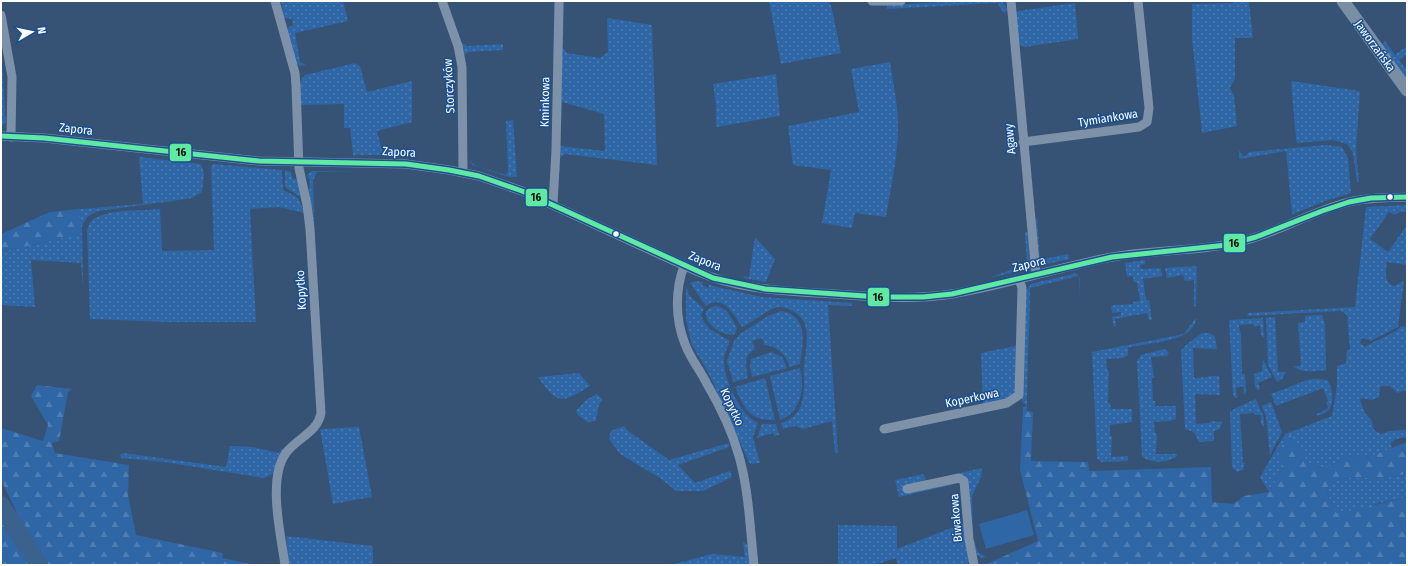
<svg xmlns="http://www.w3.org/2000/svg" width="1408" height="566" font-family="'Fira Sans Condensed',sans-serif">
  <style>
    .grass { fill: url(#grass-dots) }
    .forest { fill: url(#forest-firs) }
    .garden { fill: #2f66a5 }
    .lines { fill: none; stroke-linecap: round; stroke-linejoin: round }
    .river { stroke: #3b618d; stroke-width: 18 }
    .street { stroke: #7d92a8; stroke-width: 9 }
    .secondary { stroke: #798da4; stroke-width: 13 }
    .bus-1-casing { stroke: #1b4f8f; stroke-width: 8 }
    .bus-1 { stroke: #60e9a3; stroke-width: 5 }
    .bus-dot { fill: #fff; stroke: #1b4f8f; stroke-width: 1.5 }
    .labels { text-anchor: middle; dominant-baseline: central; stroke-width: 3; stroke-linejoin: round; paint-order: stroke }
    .street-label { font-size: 12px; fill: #fff; stroke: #1b4f8f }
    .line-badge { stroke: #1b4f8f; stroke-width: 1.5 }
    .pale-badge-label { font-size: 11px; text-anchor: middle; font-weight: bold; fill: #111 }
  </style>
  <defs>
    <pattern id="grass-dots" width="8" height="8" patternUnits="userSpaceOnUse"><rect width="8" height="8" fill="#2f66a5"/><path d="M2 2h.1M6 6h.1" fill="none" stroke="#4e7db2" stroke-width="1.8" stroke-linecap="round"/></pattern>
    <pattern id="forest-firs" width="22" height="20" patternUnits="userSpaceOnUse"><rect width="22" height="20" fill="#2f66a5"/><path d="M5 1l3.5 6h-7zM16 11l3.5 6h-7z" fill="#4e7db2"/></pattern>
  </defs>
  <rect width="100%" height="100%" fill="#365274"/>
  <path class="grass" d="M281 1H343L348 21 295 33 300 62 306 65 300 66 295 62 287 30 289 27 293 25 292 19 284 18Z
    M446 1H447L462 43 467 46 503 44V50L468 52 464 55Z
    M562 1H564L563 48 567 53 600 58 608 52 607 18 652 25 657 165 565 154 560 158V171L559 170 560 146 605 151 604 114 562 102 561 129Z
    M769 1H828L831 5 841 53 781 64Z
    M959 1H1002L1008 10 1004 13 997 3 887 9V5Z
    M1234 1H1249L1253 38H1235V79L1230 87 1234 96 1237 126 1202 133 1192 38V4L1234 3Z
    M1075 3 1078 39 1025 47 1018 44 1016 13 1018 11Z
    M1385 41 1395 55 1407 46V54L1399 60 1407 70V79L1382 44Z
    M1 52 6 123 1 126Z
    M890 62C893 81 897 101 898 120 899 153 891 185 886 217L855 213 852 228 822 223 831 170 793 165 788 126 859 112 851 69Z
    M355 63 360 66 367 92 412 81V122L377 131 383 155H353L350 128H344V104L301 105C300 95 296 83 305 75Z
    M776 74 780 116 716 127V106L713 84Z
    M1291 81 1360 91 1356 150 1359 181 1357 182 1353 153 1347 144 1333 140 1297 143 1296 139Z
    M513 120 517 177H509L472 165 470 160 476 166 506 175 508 171 506 121Z
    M1326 145 1342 147 1348 158 1351 193 1328 200 1260 227 1292 214 1286 151 1239 159V150L1242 155 1245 156 1249 152Z
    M139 157 201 164 204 174 202 192 192 198 173 201 98 211 87 217 82 226 83 287 81 263 31 260 35 307 1 305V252L79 234V209L143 204Z
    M213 164 282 170 283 190 297 197 305 212 304 213 279 207 250 209 256 322H166L90 319 87 231C88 226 90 221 95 218 113 209 140 211 160 209L162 251 214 250 211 166Z
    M285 170 291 172 293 179H297L302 198 285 187Z
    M312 171H360L317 172 313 181 315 251 309 193 310 181 308 177V174Z
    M1407 205V212H1400L1395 215 1389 212 1370 239 1388 252 1407 225V265L1387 262C1386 271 1383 282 1394 286L1404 281 1398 327 1371 341 1362 338 1360 343 1365 347C1373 341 1397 333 1401 326L1407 327V390L1397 393C1392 387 1388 384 1380 387L1379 397 1372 400 1361 398 1360 400 1365 413 1372 421 1374 430 1381 434 1390 431 1407 430V437L1396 439 1391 443 1392 448 1366 458 1348 456 1330 466 1319 468 1308 462 1288 433 1284 465 1269 492 1260 477 1285 434 1332 416 1337 386V366L1346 363 1347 350H1350L1347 315 1341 311 1205 318 1246 316 1249 313 1355 307 1366 207Z
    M1037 218 1040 260 1068 254 1069 259 1047 264 1038 261 1034 222Z
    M1025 232H1028L1030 265 1023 270 989 278 1027 264Z
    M755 237 775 259 766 282 744 278 743 276 749 277Z
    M1145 260V264L1140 265 1141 269 1161 268 1162 276 1143 279 1146 300H1149L1152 320H1149L1147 313 1115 319 1116 326 1114 327 1112 317 1121 315V312L1112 313 1111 307 1114 305 1133 304V302L1140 301 1137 282H1134L1133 276 1127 277 1125 263Z
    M1197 266 1196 307 1194 306V280L1185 281 1183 275 1167 278 1165 268Z
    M1077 273 1080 278V299L1079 276 1030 288C1030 328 1027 366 1027 406L1022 402 1026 291 1031 284Z
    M696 281 703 282 702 285 708 288 709 285 762 297 852 303V306L828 305 838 453H835L832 421 803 429 795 426 783 429 781 423C809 414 803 388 804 366 805 348 813 326 797 314 792 310 786 307 780 307 768 308 754 322 742 327 733 314 724 294 706 306L690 283Z
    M686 287 689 293 688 294 704 309 701 315 704 322 710 329 730 341C728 347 724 353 724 359 723 379 740 415 758 423L753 437 760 463 750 464 709 374 692 345 686 320Z
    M718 306 727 311 737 328 735 334C724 338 703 324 706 311L711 307Z
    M781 311C809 315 803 344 800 364L790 367C786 355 778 346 764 345L762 338 752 341 755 349C743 355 746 366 748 378L733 382 727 361 734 341 740 334 768 316Z
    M1322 315 1325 324 1326 370C1316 371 1301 374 1294 366H1301L1298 323 1305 322V316Z
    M1275 317 1278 372H1286L1282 379 1277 382 1268 365 1266 318Z
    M1263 318 1264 338 1261 335 1260 326H1254V324L1239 325 1240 332 1241 333 1242 374H1245L1246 392 1244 395 1243 386 1236 388 1237 398H1235L1233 395 1229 320Z
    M1195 319H1196C1194 343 1147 342 1128 348V355L1122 358 1106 359 1107 370 1109 371 1108 403H1110L1111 409H1132V422L1110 425V436H1112L1111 457 1128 456V461L1101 462 1097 458 1092 352 1184 334Z
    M1202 333H1209L1215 336 1217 349 1193 348 1194 378 1208 377V376H1219L1220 395 1195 394 1196 424 1210 423 1211 421 1222 422 1220 429 1214 431V441L1199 442 1194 432 1185 429 1181 351 1186 345Z
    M1019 345 1018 390 1013 398 983 406 981 353Z
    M1164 349 1169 352 1167 356 1151 357 1154 378H1152L1153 401H1155V406H1176V419L1170 421 1154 422 1155 433 1157 434 1156 454H1177V456C1170 463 1149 464 1142 456L1137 361 1141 355Z
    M771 352 782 357 787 368 752 377 750 366 751 359Z
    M1263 359 1272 377 1258 383 1260 389 1258 390 1255 387 1254 374 1262 371Z
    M800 368C805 388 801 413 780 420L770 376Z
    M579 373 590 386C562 403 558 406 538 377Z
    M765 378 775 420C749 421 744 408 735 387Z
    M1317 379 1327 380C1333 387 1334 402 1329 410 1327 413 1321 415 1317 416V414L1328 408 1326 402 1328 401 1323 388 1276 406 1271 394 1307 380Z
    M597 394 603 400 599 404 596 421 587 422 578 415 576 411 586 400Z
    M1256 399 1264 418V427L1261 424V415H1255L1254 413 1240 414 1243 463H1245L1243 470 1237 472 1232 467 1230 412 1236 408Z
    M1271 402 1282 432 1270 455 1266 417 1262 406Z
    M762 424H776L779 435 774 436 773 433 757 438Z
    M624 426 627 430 669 460 729 443V447L678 465 695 483 730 471 732 477 703 491H676L660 478 620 454 609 439 611 431Z
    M359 427 372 497 333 504 320 429Z
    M290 443 273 474 264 478 165 462 122 458 119 455 123 453 226 467 230 446 253 447 278 453Z
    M982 468 981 477 972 496 973 538 978 552 986 557 981 558 975 553 971 538 966 480 962 476 948 478 947 476Z
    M1407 473V497L1379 503 1347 514H1338L1334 510 1326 489C1337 472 1367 480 1385 478 1392 477 1400 475 1407 473Z
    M924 474 926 481H957L960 483 899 497 895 480Z
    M964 523 969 562 967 565H898L896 558 874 565H838V525L897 526V549Z
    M286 536 373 546V565H289Z
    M743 542 748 545 750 565H671L712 554 745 557Z"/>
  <path class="forest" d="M79 209 80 234 1 252V234L50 212Z
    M37 385 72 389 68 392 59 441 52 443 55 453 129 465 128 495 136 535 223 553 222 558 255 565H47L29 538 1 480V428L43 441 48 425 31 396Z
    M1027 406V411L1033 412 1031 461 1088 462 1089 471 1211 467 1212 502 1233 504 1244 496 1269 492 1284 465 1279 454 1288 432 1308 462 1319 468 1330 466 1348 456 1366 458 1407 442V473C1400 475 1392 477 1385 478 1367 480 1337 472 1326 489L1334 510 1338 514 1407 497V563L1403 565H984L1038 541 1020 470 1023 407Z
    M1 514 31 565H1Z"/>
  <path class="garden" d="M1027 510 1034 535 986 549 979 524Z"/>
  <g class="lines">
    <path class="river" d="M1 505 39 565"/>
    <path class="street" d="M275 1 295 73 296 86 299 168 307 205 310 229 321 413C318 432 297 438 286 453 267 479 281 535 285 565
      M442 1 458 46 462 67 463 172
      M872 1H901
      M1011 1 1036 274
      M1 15 12 77 11 137
      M1 136 44 138 259 161 406 164 449 170 479 176 522 191 696 271C741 291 788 291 835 294 874 297 913 300 952 294 1006 285 1058 267 1112 257 1155 249 1200 252 1243 241 1279 232 1312 211 1349 202 1368 197 1388 198 1407 197
      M1023 142 1139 127 1147 122 1149 108 1138 1
      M553 204 556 150 559 1
      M684 266C675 290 675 319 685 344 690 358 700 370 707 384 720 406 732 431 739 456 749 491 750 529 754 565
      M884 429 1007 403 1019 395 1022 288 1019 279
      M907 489 959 478 964 481 969 539 974 565"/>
    <path class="secondary" d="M1343 1 1407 90"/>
    <defs>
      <path id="bus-1" d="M1 136 44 138 259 161 406 164 449 170 479 176 522 191 713 278 765 289 879 297H923L952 294 1112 257 1227 245 1256 237 1322 211 1349 202 1371 198 1407 197"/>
    </defs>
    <use href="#bus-1" class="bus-1-casing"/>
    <use href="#bus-1" class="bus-1"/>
  </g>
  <g class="bus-dot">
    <circle cx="1390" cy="197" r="3.5"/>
    <circle cx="616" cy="234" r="3.5"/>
  </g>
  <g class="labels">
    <g class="street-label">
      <text transform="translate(1375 46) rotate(54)">Jaworzańska</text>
      <text transform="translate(449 86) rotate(-93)">Storczyków</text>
      <text transform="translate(545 102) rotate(-89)">Kminkowa</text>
      <text transform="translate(1108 118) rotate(-9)">Tymiankowa</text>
      <text transform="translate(76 129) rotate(6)">Zapora</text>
      <text transform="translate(1010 139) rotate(-96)">Agawy</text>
      <text transform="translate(399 152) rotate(3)">Zapora</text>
      <text transform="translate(705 261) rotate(22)">Zapora</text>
      <text transform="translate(1029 264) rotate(-14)">Zapora</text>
      <text transform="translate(301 290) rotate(-93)">Kopytko</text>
      <text transform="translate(972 398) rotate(-12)">Koperkowa</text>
      <text transform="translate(732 407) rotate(65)">Kopytko</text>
      <text transform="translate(956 518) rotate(-95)">Biwakowa</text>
    </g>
  </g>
  <g class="line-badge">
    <rect x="169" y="143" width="23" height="19" rx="4" fill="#60e9a3"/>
    <rect x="525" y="188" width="23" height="19" rx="4" fill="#60e9a3"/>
    <rect x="1223" y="233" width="23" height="20" rx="4" fill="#60e9a3"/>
    <rect x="867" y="287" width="23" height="20" rx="4" fill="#60e9a3"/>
  </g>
  <g class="pale-badge-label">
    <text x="181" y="156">16</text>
    <text x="536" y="201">16</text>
    <text x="1234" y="247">16</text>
    <text x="878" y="301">16</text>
  </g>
  <rect width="1408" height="566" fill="none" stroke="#ffffff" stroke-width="4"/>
  <g transform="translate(32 32) rotate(81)" stroke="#1b4f8f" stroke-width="3" paint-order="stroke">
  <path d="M0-3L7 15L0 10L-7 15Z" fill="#ffffff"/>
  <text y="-6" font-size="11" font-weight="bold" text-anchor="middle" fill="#ffffff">N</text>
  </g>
</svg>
